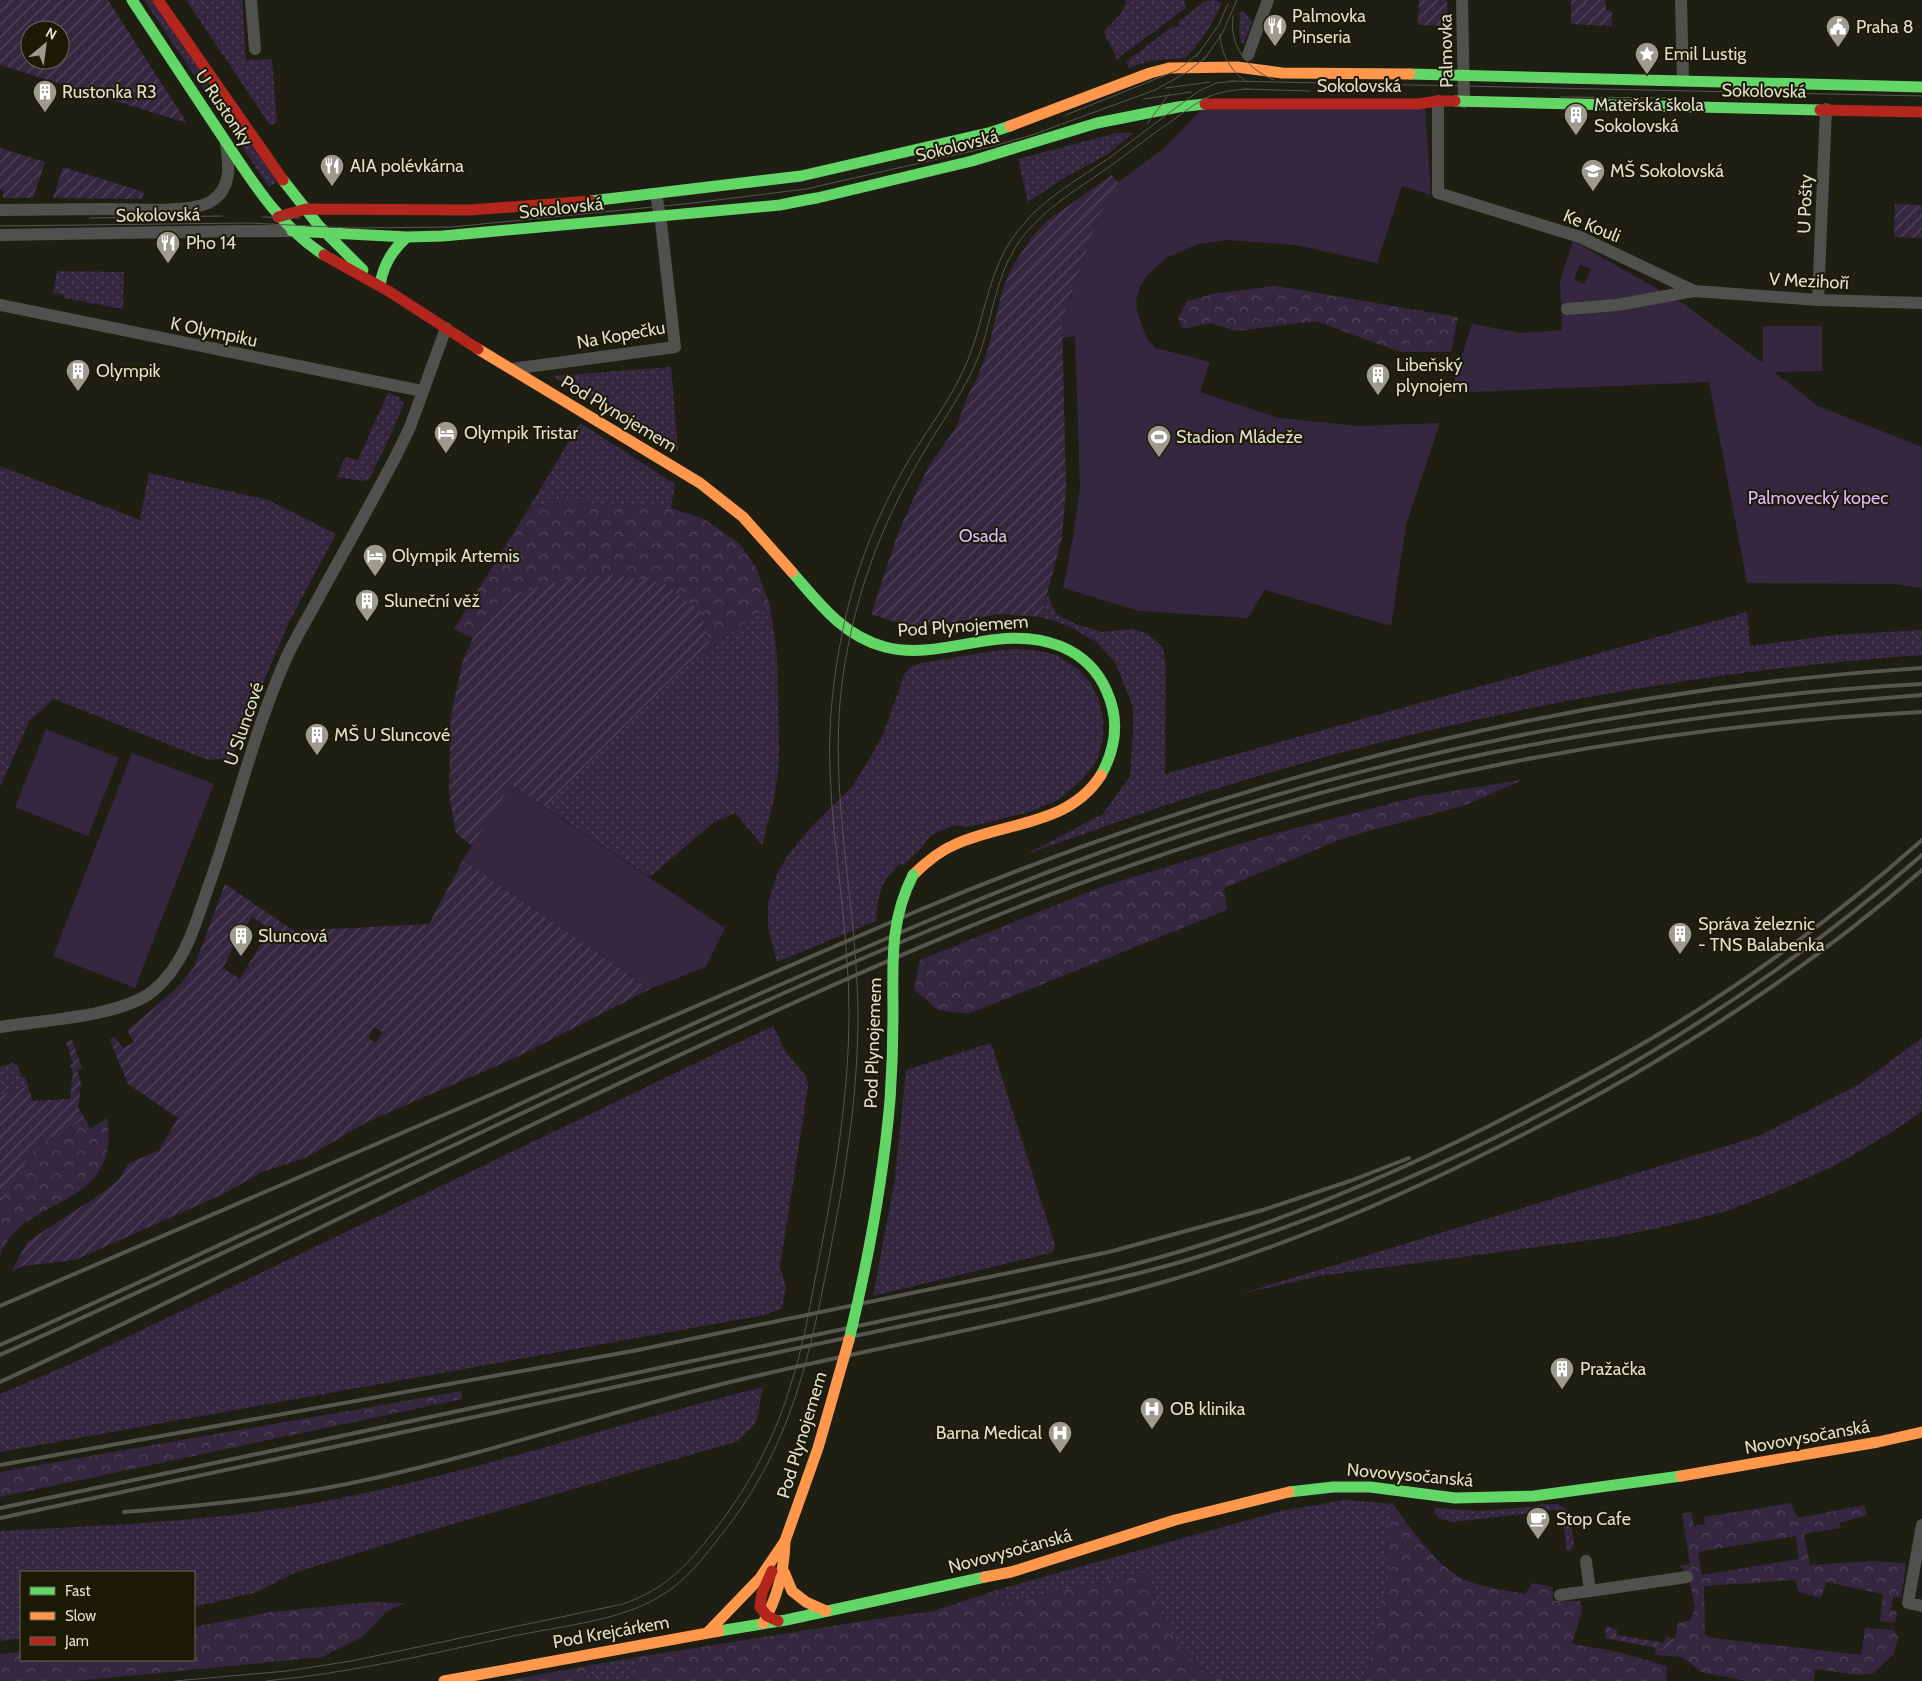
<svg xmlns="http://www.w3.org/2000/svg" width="1922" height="1681" font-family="Cabin,sans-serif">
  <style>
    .grass { fill: url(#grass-dots) }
    .forest { fill: url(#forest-crowns); fill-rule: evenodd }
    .park { fill: #362741; fill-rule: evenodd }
    .garden { fill: url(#garden-furrows); fill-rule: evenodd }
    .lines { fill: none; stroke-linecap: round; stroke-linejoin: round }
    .street { stroke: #50504c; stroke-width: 12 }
    .fast { stroke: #63d668; stroke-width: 11 }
    .slow { stroke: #ff974d; stroke-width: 11 }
    .jam { stroke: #b3261e; stroke-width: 11 }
    .tram { stroke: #56554e; stroke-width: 1 }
    .rail { stroke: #56554e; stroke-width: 4 }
    .fast-bridge { stroke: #63d668; stroke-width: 11 }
    .slow-bridge { stroke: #ff974d; stroke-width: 11 }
    .labels { text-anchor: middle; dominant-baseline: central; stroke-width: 4; stroke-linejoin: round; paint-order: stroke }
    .poi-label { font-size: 18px; fill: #dfded1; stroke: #1b1a05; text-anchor: start }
    .street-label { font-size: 18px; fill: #dfded1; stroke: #1b1a05 }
    .park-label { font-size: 18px; fill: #deb7ff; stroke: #1b1a05 }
  </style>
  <defs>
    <pattern id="grass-dots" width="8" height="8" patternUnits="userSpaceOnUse" patternTransform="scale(1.25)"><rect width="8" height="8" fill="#362741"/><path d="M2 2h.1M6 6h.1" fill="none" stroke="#53465b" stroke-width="1.8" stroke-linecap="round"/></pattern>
    <pattern id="forest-crowns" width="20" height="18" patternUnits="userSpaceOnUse" patternTransform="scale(1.25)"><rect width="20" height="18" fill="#362741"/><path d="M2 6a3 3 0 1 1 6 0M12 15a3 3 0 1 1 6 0" fill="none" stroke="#53465b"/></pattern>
    <pattern id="garden-furrows" width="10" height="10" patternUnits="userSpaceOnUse" patternTransform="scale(1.25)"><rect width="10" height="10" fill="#362741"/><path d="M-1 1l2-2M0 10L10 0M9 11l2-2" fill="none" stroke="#53465b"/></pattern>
  </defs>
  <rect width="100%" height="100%" fill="#1f1e13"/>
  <path class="grass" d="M144 0H151L277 182 269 187Z
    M186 0H242L246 60 272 59 277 123 270 125Z
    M1126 0H1184L1186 8 1117 59 1104 32 1123 11Z
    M1215 0 1222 3C1212 24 1202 42 1185 58 1165 59 1147 60 1129 68L1126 62 1174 25 1176 28 1180 25 1178 22 1205 1Z
    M1240 11 1245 13 1252 22 1244 43H1241L1239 31Z
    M1116 133H1133L1108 154 1069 175 1028 202 1018 159Z
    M57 271 124 272 123 309 64 298 63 294 53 293Z
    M671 367 678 451 553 376Z
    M388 393 398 397 404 404 386 445 369 479 363 481 337 477 345 457 358 460Z
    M580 423 675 484 671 508 562 501 530 506Z
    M0 466 140 520 149 473 268 500 336 534 289 622 229 763 219 759 208 760 54 699 30 720 0 787Z
    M1048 595 1056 614 1076 624 1102 632 1131 629 1146 633 1163 647 1166 668 1165 774 1747 612 1750 646 1836 635 1922 630V655C1679 672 1438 719 1206 792 1146 811 1087 833 1027 854L1103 814 1130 776 1133 732V707L1115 662 1095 641 1067 625 1041 617Z
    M770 605 777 655 779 753 778 772 773 803 762 845 735 813 714 822 650 877 545 807 684 667Z
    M1015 649 1035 650 1056 655 1077 668 1090 682 1099 700 1103 718V739L1097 760 1082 780 1058 800 1029 812 968 827 954 825 931 835 920 849 904 865 900 864C879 883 879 893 876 921L777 962 768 926V903L777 874 788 855 813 825 853 786 882 737 905 673 912 666 922 663 993 651Z
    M773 1026 787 1054 806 1076 808 1087 780 1267 786 1287 782 1308 765 1315 0 1452V1394L75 1362 242 1282Z
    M1922 1038V1111L1895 1130 1834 1166 1780 1190 1727 1211 1672 1225 1613 1237 1319 1276 1240 1294 1759 1136 1858 1085Z
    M991 1043 1055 1245 1054 1250 1050 1253 873 1296 895 1178 906 1070Z
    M12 1063 17 1065 22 1077 25 1076 28 1086 0 1095V1067Z
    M763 1387 756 1423 738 1441 422 1533 294 1573 257 1592 194 1607V1572H21V1638L0 1641V1531C111 1525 222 1521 331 1500 477 1472 619 1423 763 1387Z
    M1345 1500 1393 1504 1384 1562 1391 1564V1567L1365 1681H1231L1208 1675 1177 1644 1154 1599 1150 1571 1005 1603 1000 1589 1281 1511Z
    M1542 1504H1558L1569 1511 1574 1545 1571 1550 1567 1551 1562 1515 1560 1512 1556 1510 1454 1522 1440 1519 1434 1512 1436 1508 1479 1511 1533 1507Z
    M638 1657 630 1681H581L591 1665Z"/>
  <path class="forest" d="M1276 286 1458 317 1451 352H1400L1316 321 1237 331 1210 323 1183 329 1178 318 1187 301 1217 293Z
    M562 501 671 508 704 519 740 544 756 568 770 605 711 647 701 612 498 603 473 638 454 629 530 506Z
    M1522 780 1466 805 1365 832 1336 841 1224 888 1227 910 968 1014 938 1010 914 989 920 960 1101 887 1273 834 1416 797Z
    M107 1118C122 1212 20 1194 0 1256V1204L35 1147 85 1119 90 1129Z
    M462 1391V1399L0 1497V1472Z
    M1790 1503 1798 1518 1864 1505 1867 1515 1839 1523 1841 1528 1804 1534 1810 1565 1875 1561 1906 1563 1901 1598 1893 1597 1891 1610 1897 1611 1896 1621 1892 1623 1880 1621 1883 1594 1826 1582 1821 1598 1799 1592 1795 1580 1704 1586 1705 1635 1712 1638 1861 1655 1865 1628 1893 1630 1898 1637 1894 1654 1874 1673 1857 1675 1815 1669 1814 1681H1747L1701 1672 1688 1661 1681 1657 1656 1655 1655 1647 1673 1651 1678 1623 1690 1621 1695 1608 1689 1577 1680 1566 1690 1564 1682 1514 1691 1512 1694 1526 1705 1524 1704 1517ZM1796 1536 1799 1559 1702 1575 1698 1552Z
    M1393 1504C1411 1529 1439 1570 1468 1581 1486 1588 1506 1590 1525 1594L1532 1583 1553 1587V1601H1580L1582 1611 1572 1644 1614 1651 1667 1666 1666 1681H1365L1391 1567V1564L1384 1562Z
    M1150 1571 1154 1599 1177 1644 1208 1675 1231 1681H630L638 1657 883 1618 934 1611 1000 1589 1005 1603Z
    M372 1602 405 1603 386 1612 362 1637 322 1657 76 1681H0V1654L21 1652V1660H194V1627L271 1612Z
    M591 1665 581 1681H504Z"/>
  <path class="park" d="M1425 107 1431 195 1402 186 1377 263 1296 245 1227 240 1198 244 1168 257 1147 275 1140 287 1136 300 1137 311 1144 332 1148 340 1156 348 1210 362 1200 392 1279 418 1359 426 1440 423 1406 525 1391 626 1265 590 1248 618 1139 611 1063 588 1073 538 1080 487 1075 336 1062 338V321L1098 217 1111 192 1118 182 1164 148 1201 110Z
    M1573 241 1684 304 1763 363V326H1822V371L1774 372 1818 406 1922 447V588L1894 584 1747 583 1709 382 1450 393 1472 324 1522 333 1562 330 1560 281ZM1580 265 1591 269 1584 284 1574 279Z
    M46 729 119 758 88 836 15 807Z
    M132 753 214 784 135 988 53 956Z
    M511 785 725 928 706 967 650 989 463 860Z"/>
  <path class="garden" d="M0 0H108L187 123 0 65ZM30 30H60V60H30Z
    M1419 0H1447L1448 26 1418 25Z
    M1571 0H1605L1606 10 1612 11V26L1571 24Z
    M0 148 45 162 33 198H3V190H0Z
    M63 167 144 192 142 199 53 198Z
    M1112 175 1118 182 1098 217 1062 321 1066 488 1062 537 1041 617 999 614 949 623 907 626 871 614 898 533 927 469 957 426 967 397 976 381 988 349 1003 288 1013 265 1035 233 1048 220Z
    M1895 204 1922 205V238L1894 237Z
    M612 575 662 582 701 612 711 647 684 667 545 807 511 785 472 846 456 833 449 794 450 745 449 739 452 710 463 660 473 638 498 603 515 594 571 578Z
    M463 860 650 989 519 1056 369 1121 305 1158 262 1172 223 1194 75 1260 23 1266 12 1271 27 1242 104 1192 119 1179 128 1164 159 1150 178 1118 128 1084 110 1040 115 1037 123 1048 134 1042 127 1030C151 1010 176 993 194 967L225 884 294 931 429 924ZM252 917 270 929 240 979 223 968 238 938H240ZM374 1027 382 1032 376 1043 368 1038Z
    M72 1040 82 1068 77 1070 82 1087 79 1088 80 1095 78 1107 85 1119 35 1147 0 1204V1095L28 1086 33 1101 70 1099 73 1073 70 1065 73 1064 66 1042Z
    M1606 1627 1617 1629 1616 1635 1664 1643 1666 1637 1675 1639 1673 1651 1605 1638Z"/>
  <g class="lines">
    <path class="street" d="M251 0 255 49
      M1462 0 1464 102
      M1681 0 1683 80
      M1248 55 1268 0
      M1438 101V193L1580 237 1694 291
      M0 210C36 210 72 209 107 209 131 209 195 214 213 200 232 187 229 164 226 144
      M0 235 238 231H292
      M1818 300 1826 109
      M0 305 422 391
      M1567 309 1617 305 1694 291 1818 300 1922 303
      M512 369 675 347 661 222 656 194
      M0 1027C41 1020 121 1017 153 991 186 964 196 921 210 882 237 806 255 727 288 654 300 630 314 607 326 584 350 541 374 498 397 454L410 427 446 328
      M1922 1525 1908 1603 1922 1606
      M1586 1561 1590 1591 1687 1577
      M1560 1595 1590 1591"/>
    <path class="fast" d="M132 0C160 42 188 85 216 127 247 173 276 224 324 255
      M1410 74 1922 87
      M1455 101 1820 110
      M283 180 319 226 363 270
      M817 198 972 161 1097 123 1178 107 1205 104
      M805 200 817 198
      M591 201 801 176 992 132 1010 126
      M292 231 407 237 443 236 780 205 805 200
      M380 285C383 265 392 250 407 237
      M792 572C819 603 843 636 885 647 942 662 999 622 1060 646 1082 655 1098 670 1107 692 1120 721 1116 748 1101 775
      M1289 1492 1333 1487H1370L1455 1498 1534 1496 1681 1476
      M719 1631 786 1620 985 1577"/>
    <path class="slow" d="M1010 126 1150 73 1169 68 1237 67 1282 73 1410 74
      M478 349 700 483 743 517 792 572
      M913 875C926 862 939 851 956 844 1004 822 1069 826 1101 775
      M1681 1476 1878 1442 1922 1432
      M784 1572 792 1591 806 1602 826 1611
      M985 1577 1011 1572 1175 1520 1289 1492
      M763 1623C778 1597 784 1572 785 1542
      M707 1633 760 1578 785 1541
      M444 1681 719 1631"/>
    <path class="jam" d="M158 0 283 180
      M1205 104H1417L1438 101H1455
      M1820 110 1922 112
      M278 217 306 209 470 210 591 201
      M324 255 390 292 478 349
      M772 1571 762 1593 760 1607 767 1616 778 1621"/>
    <path class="tram" d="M1233 16C1229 46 1247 69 1274 80
      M1220 34C1221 54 1230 71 1247 82
      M1196 57 1218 26 1228 4
      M1203 61 1222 34 1237 0
      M1230 81 1922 96
      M1166 88 1210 82
      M1243 89 1310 91
      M1560 97 1670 98
      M1144 99 1191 92
      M1066 115 1178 70 1200 52
      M1147 124 1169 94
      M262 217 300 218
      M90 218 222 216
      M0 226 249 223 350 228 452 227 693 203 806 189 990 147 1032 135 1155 90 1187 72 1207 56
      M175 1681 287 1671 351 1661 623 1604C663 1590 684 1569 710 1536 748 1489 777 1435 793 1377 805 1339 811 1299 819 1259 835 1177 849 1096 849 1012 849 931 833 852 830 771 828 725 833 679 842 634 854 572 878 512 910 458 930 426 953 396 967 362 986 316 988 265 1021 227 1044 198 1079 179 1109 158 1139 136 1168 113 1199 91L1216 83 1236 81
      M266 1681C352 1673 434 1653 518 1635 563 1626 624 1620 662 1595 687 1580 704 1557 722 1534 792 1446 810 1355 831 1247 846 1170 858 1093 858 1014 857 903 828 793 842 683 852 607 876 537 913 471 935 430 965 394 981 350 992 316 996 279 1015 248 1039 209 1084 186 1120 159 1137 146 1154 133 1172 121 1183 113 1195 103 1208 97 1221 91 1235 90 1249 89"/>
    <path class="rail" d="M0 1306 917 911C1237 777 1576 690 1922 668
      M0 1345C257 1232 509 1105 766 991 882 940 998 889 1118 846 1372 756 1652 698 1922 684
      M0 1355C200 1265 399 1171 597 1078 807 981 1014 887 1235 818 1458 748 1690 713 1922 695
      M0 1382C75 1348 149 1311 223 1275 412 1183 600 1090 791 1004 904 953 1018 904 1135 864 1389 775 1654 726 1922 712
      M0 1465 638 1350 1109 1252 1263 1210 1350 1181 1409 1158
      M0 1508C220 1463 439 1414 659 1368 750 1349 841 1329 933 1310 1024 1291 1116 1272 1204 1244 1318 1208 1423 1161 1528 1106 1574 1082 1620 1058 1664 1031 1756 975 1842 911 1922 840
      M124 1512C209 1505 292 1497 375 1478 492 1452 606 1413 722 1384 870 1348 1021 1323 1167 1281 1273 1250 1375 1208 1474 1159 1635 1081 1787 988 1922 870
      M0 1518 1005 1304C1073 1288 1141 1275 1207 1254 1468 1170 1715 1035 1922 855"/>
    <path class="fast-bridge" d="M849 1340C868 1261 883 1181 890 1100 892 1072 893 1044 893 1016 893 965 889 922 913 875"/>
    <path class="slow-bridge" d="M785 1541 818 1448 849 1340"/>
  </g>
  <defs>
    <symbol id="restaurant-pin" viewBox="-11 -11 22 30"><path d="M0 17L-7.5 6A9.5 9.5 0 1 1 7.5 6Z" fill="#9c9b8e" stroke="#1b1a05"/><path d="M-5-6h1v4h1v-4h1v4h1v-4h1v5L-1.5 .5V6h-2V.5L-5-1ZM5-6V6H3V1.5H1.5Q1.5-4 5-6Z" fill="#fff"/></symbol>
    <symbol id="civic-pin" viewBox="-11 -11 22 30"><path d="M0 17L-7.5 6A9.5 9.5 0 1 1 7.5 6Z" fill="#9c9b8e" stroke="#1b1a05"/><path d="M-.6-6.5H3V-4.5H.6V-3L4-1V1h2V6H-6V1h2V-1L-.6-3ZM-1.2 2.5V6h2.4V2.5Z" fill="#fff"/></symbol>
    <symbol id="sight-pin" viewBox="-11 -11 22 30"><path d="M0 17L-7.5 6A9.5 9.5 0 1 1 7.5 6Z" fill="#9c9b8e" stroke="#1b1a05"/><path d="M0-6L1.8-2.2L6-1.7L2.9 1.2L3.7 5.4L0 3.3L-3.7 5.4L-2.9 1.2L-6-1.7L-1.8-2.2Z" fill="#fff"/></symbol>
    <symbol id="building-pin" viewBox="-11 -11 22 30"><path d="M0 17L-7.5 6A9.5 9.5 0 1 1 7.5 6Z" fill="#9c9b8e" stroke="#1b1a05"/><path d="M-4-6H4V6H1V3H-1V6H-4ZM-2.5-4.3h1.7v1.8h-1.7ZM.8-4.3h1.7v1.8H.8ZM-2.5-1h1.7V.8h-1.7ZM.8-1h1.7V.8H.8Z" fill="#fff"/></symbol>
    <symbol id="school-pin" viewBox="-11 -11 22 30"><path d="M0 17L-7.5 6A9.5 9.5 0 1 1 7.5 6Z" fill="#9c9b8e" stroke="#1b1a05"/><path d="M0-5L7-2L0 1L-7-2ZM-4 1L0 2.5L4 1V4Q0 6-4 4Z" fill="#fff"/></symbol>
    <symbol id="hotel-pin" viewBox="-11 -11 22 30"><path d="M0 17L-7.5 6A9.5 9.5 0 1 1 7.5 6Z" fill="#9c9b8e" stroke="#1b1a05"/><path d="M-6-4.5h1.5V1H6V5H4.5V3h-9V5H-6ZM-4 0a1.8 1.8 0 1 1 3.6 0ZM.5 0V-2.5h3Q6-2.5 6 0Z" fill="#fff"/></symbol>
    <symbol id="stadium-pin" viewBox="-11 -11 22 30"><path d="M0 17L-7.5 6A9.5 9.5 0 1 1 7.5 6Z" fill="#9c9b8e" stroke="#1b1a05"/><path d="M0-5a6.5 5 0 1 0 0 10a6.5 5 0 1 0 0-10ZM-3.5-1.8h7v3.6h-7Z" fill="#fff"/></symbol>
    <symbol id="hospital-pin" viewBox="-11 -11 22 30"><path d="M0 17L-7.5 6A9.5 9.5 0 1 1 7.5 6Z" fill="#9c9b8e" stroke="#1b1a05"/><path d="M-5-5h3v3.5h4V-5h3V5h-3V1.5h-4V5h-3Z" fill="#fff"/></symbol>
    <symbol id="cafe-pin" viewBox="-11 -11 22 30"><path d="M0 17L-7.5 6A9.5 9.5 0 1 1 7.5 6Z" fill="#9c9b8e" stroke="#1b1a05"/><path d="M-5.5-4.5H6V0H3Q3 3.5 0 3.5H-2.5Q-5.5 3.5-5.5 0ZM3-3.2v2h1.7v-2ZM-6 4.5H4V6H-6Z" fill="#fff"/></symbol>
  </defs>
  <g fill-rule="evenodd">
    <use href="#restaurant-pin" x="1261" y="12" width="28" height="38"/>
    <use href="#civic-pin" x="1824" y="13" width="28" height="38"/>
    <use href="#sight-pin" x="1633" y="40" width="28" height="38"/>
    <use href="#building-pin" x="31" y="78" width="28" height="38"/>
    <use href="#building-pin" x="1562" y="101" width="28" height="38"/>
    <use href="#restaurant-pin" x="318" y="152" width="28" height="38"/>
    <use href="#school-pin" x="1579" y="157" width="28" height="38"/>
    <use href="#restaurant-pin" x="154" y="229" width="28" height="38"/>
    <use href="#building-pin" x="64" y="357" width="28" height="38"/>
    <use href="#building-pin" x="1364" y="361" width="28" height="38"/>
    <use href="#hotel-pin" x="432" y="419" width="28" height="38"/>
    <use href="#stadium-pin" x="1145" y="423" width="28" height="38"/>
    <use href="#hotel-pin" x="361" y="542" width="28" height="38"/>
    <use href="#building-pin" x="353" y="587" width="28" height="38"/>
    <use href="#building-pin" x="303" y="721" width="28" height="38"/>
    <use href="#building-pin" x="1666" y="920" width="28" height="38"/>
    <use href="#building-pin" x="227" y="922" width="28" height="38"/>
    <use href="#building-pin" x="1548" y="1355" width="28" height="38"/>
    <use href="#hospital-pin" x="1138" y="1395" width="28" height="38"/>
    <use href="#hospital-pin" x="1046" y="1419" width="28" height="38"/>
    <use href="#cafe-pin" x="1524" y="1505" width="28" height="38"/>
  </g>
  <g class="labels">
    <g class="poi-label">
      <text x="1292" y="16">Palmovka<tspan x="1292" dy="21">Pinseria</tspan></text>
      <text x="1856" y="27">Praha 8</text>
      <text x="1664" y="54">Emil Lustig</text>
      <text x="62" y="92">Rustonka R3</text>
      <text x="1594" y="105">Mateřská škola<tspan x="1594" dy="21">Sokolovská</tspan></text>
      <text x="350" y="166">AIA polévkárna</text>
      <text x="1610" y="171">MŠ Sokolovská</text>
      <text x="186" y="243">Pho 14</text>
      <text x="1396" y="365">Libeňský<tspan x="1396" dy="21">plynojem</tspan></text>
      <text x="96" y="371">Olympik</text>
      <text x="464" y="433">Olympik Tristar</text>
      <text x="1176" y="437">Stadion Mládeže</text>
      <text x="392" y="556">Olympik Artemis</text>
      <text x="384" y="601">Sluneční věž</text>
      <text x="334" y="735">MŠ U Sluncové</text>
      <text x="1698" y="924">Správa železnic<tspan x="1698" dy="21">- TNS Balabenka</tspan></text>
      <text x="258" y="936">Sluncová</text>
      <text x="1580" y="1369">Pražačka</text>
      <text x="1170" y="1409">OB klinika</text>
      <text x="1042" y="1433" text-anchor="end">Barna Medical</text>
      <text x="1556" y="1519">Stop Cafe</text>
    </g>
    <g class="street-label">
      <text transform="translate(1446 51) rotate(-91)">Palmovka</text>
      <text x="1359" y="86">Sokolovská</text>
      <text transform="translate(1764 91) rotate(1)">Sokolovská</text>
      <text transform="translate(224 108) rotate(56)">U Rustonky</text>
      <text transform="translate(957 146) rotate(-14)">Sokolovská</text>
      <text transform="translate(1805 204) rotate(-88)">U Pošty</text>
      <text transform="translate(561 208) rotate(-6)">Sokolovská</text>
      <text transform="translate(158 215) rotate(-1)">Sokolovská</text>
      <text transform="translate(1592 226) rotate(22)">Ke Kouli</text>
      <text transform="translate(1809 281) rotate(3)">V Mezihoří</text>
      <text transform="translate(214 332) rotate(12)">K Olympiku</text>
      <text transform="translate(621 335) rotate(-10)">Na Kopečku</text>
      <text transform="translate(619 414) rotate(31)">Pod Plynojemem</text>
      <text transform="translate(963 626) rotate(-4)">Pod Plynojemem</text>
      <text transform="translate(244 724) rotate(-71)">U Sluncové</text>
      <text transform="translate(873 1043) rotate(-88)">Pod Plynojemem</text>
      <text transform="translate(802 1435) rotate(-73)">Pod Plynojemem</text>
      <text transform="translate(1807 1437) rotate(-10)">Novovysočanská</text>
      <text transform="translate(1410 1475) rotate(5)">Novovysočanská</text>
      <text transform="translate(1010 1551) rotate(-15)">Novovysočanská</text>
      <text transform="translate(611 1632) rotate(-10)">Pod Krejcárkem</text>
    </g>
    <g class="park-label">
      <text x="1818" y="498">Palmovecký kopec</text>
      <text x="983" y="536">Osada</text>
    </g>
  </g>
  <rect x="20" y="1571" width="175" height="90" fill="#1b1a05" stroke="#696857"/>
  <rect x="30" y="1587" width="25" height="8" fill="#63d668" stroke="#696857"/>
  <text x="65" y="1596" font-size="15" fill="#dfded1">Fast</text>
  <rect x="30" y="1612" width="25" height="8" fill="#ff974d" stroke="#696857"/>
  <text x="65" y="1621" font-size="15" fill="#dfded1">Slow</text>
  <rect x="30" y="1637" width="25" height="8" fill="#b3261e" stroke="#696857"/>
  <text x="65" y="1646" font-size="15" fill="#dfded1">Jam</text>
  <g transform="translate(45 45) rotate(29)"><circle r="24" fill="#1b1a05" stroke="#696857"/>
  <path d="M0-4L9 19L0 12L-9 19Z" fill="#9c9b8e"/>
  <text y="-8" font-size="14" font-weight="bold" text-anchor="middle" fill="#dfded1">N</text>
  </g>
</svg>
